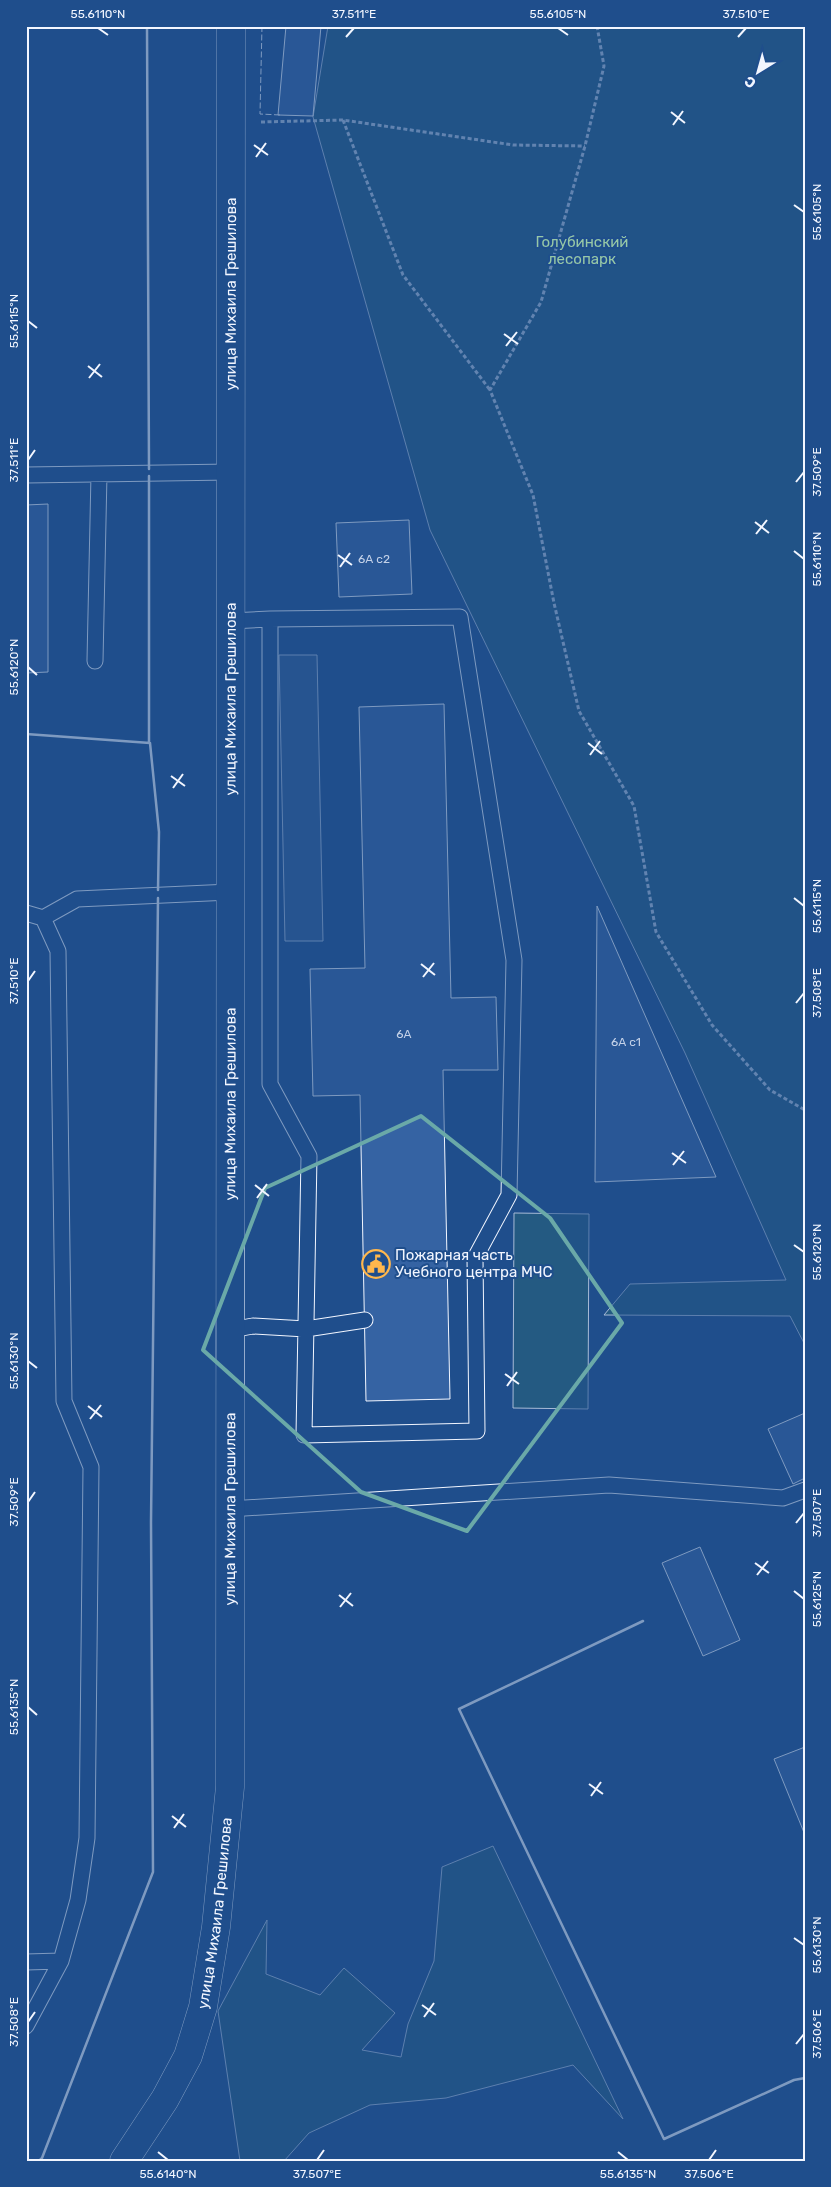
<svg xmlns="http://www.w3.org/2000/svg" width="831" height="2187" font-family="Rubik,sans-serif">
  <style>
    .green { fill: #245a82; stroke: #a8bbd7 }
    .parking { fill: #305b95; stroke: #a8bbd7 }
    .building { fill: #3563a3; stroke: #f2f6ff }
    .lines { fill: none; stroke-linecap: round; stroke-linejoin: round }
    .service-casing { stroke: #f2f6ff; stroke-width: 17 }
    .minor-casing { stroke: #f2f6ff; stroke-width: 29 }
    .path { stroke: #b3c4dc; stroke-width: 3; stroke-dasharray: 4 2.5; stroke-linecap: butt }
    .service { stroke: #1f4e8c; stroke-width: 15 }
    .minor { stroke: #1f4e8c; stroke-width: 28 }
    .fence { stroke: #f2f6ff; stroke-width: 1; stroke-dasharray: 6 2.5; stroke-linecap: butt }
    .wall { stroke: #f2f6ff; stroke-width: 2.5 }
    .marked { fill: none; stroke: #6aa9a8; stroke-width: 4; stroke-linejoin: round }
    .ticks { fill: none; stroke: #f2f6ff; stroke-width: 2 }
    .labels { text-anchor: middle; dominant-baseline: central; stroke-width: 4; stroke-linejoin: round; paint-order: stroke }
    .number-label { font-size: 12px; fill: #c3d1e8 }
    .park-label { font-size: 15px; fill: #97c8a6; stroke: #1f4e8c }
    .street-label { font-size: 15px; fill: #f2f6ff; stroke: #1f4e8c }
    .poi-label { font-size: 15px; fill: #f2f6ff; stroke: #1f4e8c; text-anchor: start }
    .neatline { fill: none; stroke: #f2f6ff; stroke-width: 2 }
    .ticks-label { font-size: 12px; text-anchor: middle; fill: #f2f6ff }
  </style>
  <rect width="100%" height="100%" fill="#1f4e8c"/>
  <path class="green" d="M328 26H805V1345L790 1316 604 1315 630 1284 786 1280 685 1053 430 530 313 117Z
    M514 1213 589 1214 588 1409 513 1408Z
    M493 1846 623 2119 573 2065 446 2098 370 2105 309 2133 284 2161H240L218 2011 267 1920 266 1974 320 1995 344 1968 395 2013 362 2050 401 2057 408 2024 434 1961 442 1867Z"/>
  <path class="parking" d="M279 655H317L323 941H285Z"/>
  <path class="building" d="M286 26H321L313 116 278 115Z
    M48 504V672L26 673V505Z
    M409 520 412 594 339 597 336 523Z
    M444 704 451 998 496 997 498 1070H443L450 1399 366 1401 360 1095 313 1096 310 969 365 968 359 707Z
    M597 906 716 1177 595 1182Z
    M805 1413V1478L793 1484 768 1429Z
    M700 1547 740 1640 703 1656 662 1563Z
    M805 1747V1835L774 1759Z"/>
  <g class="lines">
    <defs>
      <path id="service" d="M26 475 231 472
        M231 621 270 619 460 617 514 960 509 1195 475 1258 477 1431 304 1435 309 1156 270 1084V619
        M95 661 99 474
        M26 913 43 918 58 951 64 1401 91 1467 87 1838 78 1900 61 1961 26 2026
        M43 918 77 899 230 892
        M230 1330 253 1326 306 1329 365 1320
        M230 1509 609 1485 783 1498 805 1490
        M26 1962 61 1961"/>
      <g id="minor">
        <path id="s1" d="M124 2161 165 2099 188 2056 203 2007 216 1927 230 1787 231 26"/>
      </g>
    </defs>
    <use href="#service" class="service-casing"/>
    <use href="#minor" class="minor-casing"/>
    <path class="path" d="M597 26 604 66 585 146 541 302 490 390 533 495 554 603 579 711 634 806 656 932 712 1025 770 1090 805 1110
      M343 120 403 275 490 390
      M261 122 343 120 513 145 585 146"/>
    <use href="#service" class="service"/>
    <use href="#minor" class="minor"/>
    <path class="fence" d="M262 26 260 114 280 115"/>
    <path class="wall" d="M147 26 149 469
      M149 476V743
      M26 734 150 743 159 832 158 890
      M643 1621 459 1709 664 2139 794 2080 805 2078
      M39 2161 42 2158 153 1872 151 1522 158 898"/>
  </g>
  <path d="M0 0H831V2187H0ZM421 1116 550 1218 622 1323 467 1531 361 1492 203 1350 265 1188Z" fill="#1f4e8c" fill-opacity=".55" fill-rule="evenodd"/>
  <path class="marked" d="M421 1116 550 1218 622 1323 467 1531 361 1492 203 1350 265 1188Z"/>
  <path class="ticks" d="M98 28 108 35M558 28 568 35M346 37 354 28M738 37 746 28M671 112 685 123M673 125 683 111M254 145 268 155M256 157 266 143M794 205 804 212M28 321 37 328M504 334 518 344M506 346 517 332M88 366 102 377M89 378 100 364M28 460 35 450M796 482 804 472M755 522 769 533M756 534 767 520M794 551 804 559M338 555 352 565M340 567 350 553M28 667 37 675M588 743 602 754M590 755 600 741M171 776 185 786M173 788 183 774M794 898 804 906M421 964 435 975M423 977 434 963M28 981 35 971M796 1003 804 993M672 1153 686 1163M673 1165 684 1151M255 1185 269 1196M257 1198 267 1184M794 1245 804 1252M28 1361 37 1368M505 1374 519 1384M507 1386 517 1372M88 1406 102 1417M90 1419 101 1405M28 1502 35 1492M796 1523 804 1513M755 1563 769 1573M757 1575 768 1561M794 1591 804 1599M339 1595 353 1606M340 1607 351 1593M28 1707 37 1715M589 1784 603 1794M591 1796 601 1782M172 1816 186 1827M174 1828 184 1814M794 1938 804 1945M422 2005 436 2015M424 2017 434 2003M28 2022 35 2012M796 2044 804 2034M158 2152 168 2160M618 2152 628 2160M317 2160 324 2150M709 2160 716 2150"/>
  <defs>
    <symbol id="civic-ring" viewBox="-11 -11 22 22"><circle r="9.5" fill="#1f4e8c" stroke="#ffb74d" stroke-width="1.5"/><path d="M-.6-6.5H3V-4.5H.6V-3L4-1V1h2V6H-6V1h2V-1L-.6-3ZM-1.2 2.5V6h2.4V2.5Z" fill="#ffb74d"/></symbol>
  </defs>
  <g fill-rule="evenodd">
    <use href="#civic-ring" x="360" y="1248" width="32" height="32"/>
  </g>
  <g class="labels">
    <g class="number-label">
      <text x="374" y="559">6А с2</text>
      <text x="404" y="1034">6А</text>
      <text x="626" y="1042">6А с1</text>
    </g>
    <g class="park-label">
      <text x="582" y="242">Голубинский<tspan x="582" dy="17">лесопарк</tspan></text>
    </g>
    <g class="street-label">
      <text stroke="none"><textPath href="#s1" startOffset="1889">улица Михаила Грешилова</textPath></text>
      <text stroke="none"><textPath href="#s1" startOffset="1484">улица Михаила Грешилова</textPath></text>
      <text stroke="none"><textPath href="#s1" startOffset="1079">улица Михаила Грешилова</textPath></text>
      <text stroke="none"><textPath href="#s1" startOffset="674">улица Михаила Грешилова</textPath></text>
      <text stroke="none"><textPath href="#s1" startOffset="269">улица Михаила Грешилова</textPath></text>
    </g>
    <g class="poi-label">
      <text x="395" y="1255">Пожарная часть<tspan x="395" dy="17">Учебного центра МЧС</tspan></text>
    </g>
  </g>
  <rect width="831" height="2187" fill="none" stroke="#1f4e8c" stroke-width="55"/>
  <g transform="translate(758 72) rotate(217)" stroke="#1f4e8c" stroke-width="4" paint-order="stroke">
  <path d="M0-4L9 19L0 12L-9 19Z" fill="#f2f6ff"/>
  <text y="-8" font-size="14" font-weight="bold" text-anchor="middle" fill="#f2f6ff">С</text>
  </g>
  <rect x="28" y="28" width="776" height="2132" class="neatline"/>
  <g class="ticks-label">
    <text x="98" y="18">55.6110°N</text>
    <text x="354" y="18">37.511°E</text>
    <text x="558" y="18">55.6105°N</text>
    <text x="746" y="18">37.510°E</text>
    <text transform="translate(817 212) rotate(-90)" y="4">55.6105°N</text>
    <text transform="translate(14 321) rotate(-90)" y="4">55.6115°N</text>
    <text transform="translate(14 460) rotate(-90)" y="4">37.511°E</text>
    <text transform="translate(817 472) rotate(-90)" y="4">37.509°E</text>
    <text transform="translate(817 559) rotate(-90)" y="4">55.6110°N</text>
    <text transform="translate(14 667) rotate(-90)" y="4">55.6120°N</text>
    <text transform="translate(817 906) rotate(-90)" y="4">55.6115°N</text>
    <text transform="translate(14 981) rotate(-90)" y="4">37.510°E</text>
    <text transform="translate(817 993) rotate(-90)" y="4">37.508°E</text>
    <text transform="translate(817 1252) rotate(-90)" y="4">55.6120°N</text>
    <text transform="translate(14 1361) rotate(-90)" y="4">55.6130°N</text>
    <text transform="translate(14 1502) rotate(-90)" y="4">37.509°E</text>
    <text transform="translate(817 1513) rotate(-90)" y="4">37.507°E</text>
    <text transform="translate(817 1599) rotate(-90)" y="4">55.6125°N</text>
    <text transform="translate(14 1707) rotate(-90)" y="4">55.6135°N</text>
    <text transform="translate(817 1945) rotate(-90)" y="4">55.6130°N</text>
    <text transform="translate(14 2022) rotate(-90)" y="4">37.508°E</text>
    <text transform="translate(817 2034) rotate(-90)" y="4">37.506°E</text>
    <text x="168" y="2178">55.6140°N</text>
    <text x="317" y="2178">37.507°E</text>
    <text x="628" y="2178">55.6135°N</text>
    <text x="709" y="2178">37.506°E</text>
  </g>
</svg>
